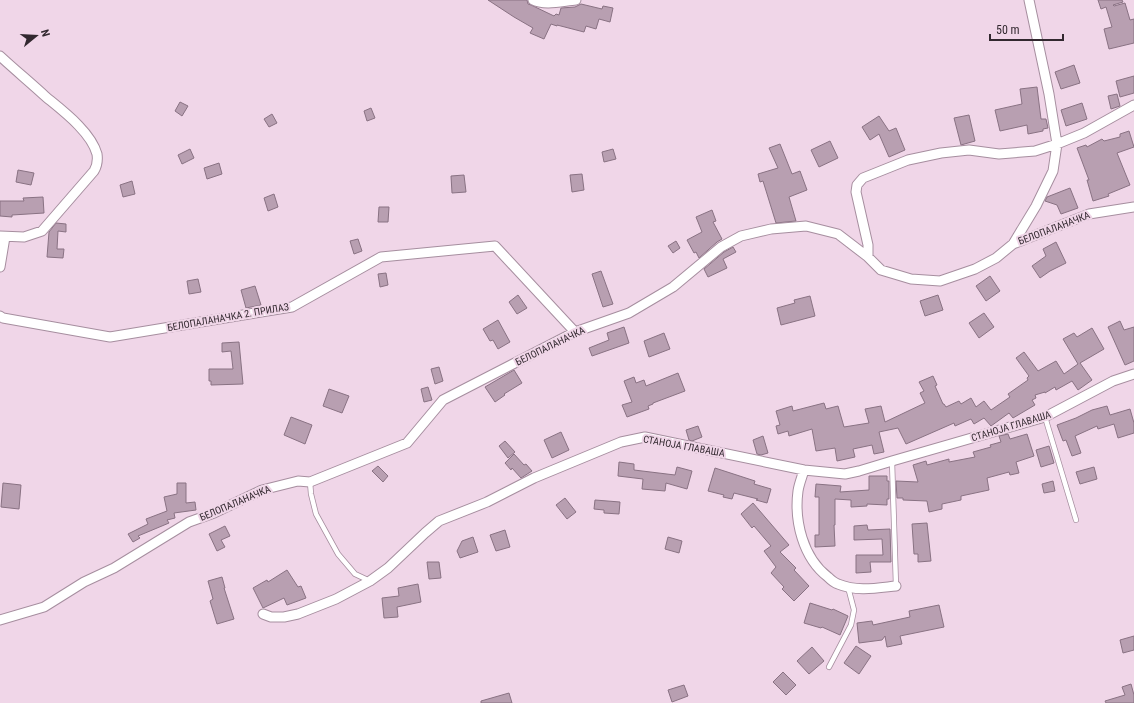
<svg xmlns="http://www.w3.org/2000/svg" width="1134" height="703" font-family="'Roboto Condensed',sans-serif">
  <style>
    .building { fill: #b89fb1; stroke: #897283 }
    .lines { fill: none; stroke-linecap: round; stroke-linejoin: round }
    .service-casing { stroke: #a68e9f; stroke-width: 6 }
    .minor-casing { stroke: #a68e9f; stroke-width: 11 }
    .service { stroke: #fff; stroke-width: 4.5 }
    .minor { stroke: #fff; stroke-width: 9 }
    .labels { text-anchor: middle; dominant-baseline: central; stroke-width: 4; stroke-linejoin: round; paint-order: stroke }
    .street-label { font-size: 10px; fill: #32282f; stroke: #f0d6e8 }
  </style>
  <rect width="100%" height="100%" fill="#f0d6e8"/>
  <path class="building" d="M488 0H527L528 4 531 5 554 16 556 14 559 15 561 8 575 7 581 4 602 9 603 6 613 8 610 22 599 19 596 29 586 26 584 32 557 25V26L551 24 544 39 530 33 533 28 514 17Z
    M1098 0H1122L1123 2 1113 5 1114 6 1125 3 1130 20 1134 19V43L1109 49 1104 29 1112 27 1106 7 1101 9Z
    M1074 65 1080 83 1061 89 1055 72Z
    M1134 76V93L1120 97 1116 81Z
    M1037 87 1041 119H1046L1048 128 1043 129V131L1028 134 1027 125 1000 131 995 110 1022 104 1020 89Z
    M1117 94 1120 106 1111 109 1108 96Z
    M180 102 188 106 182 116 175 111Z
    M1082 103 1087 119 1066 126 1061 110Z
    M371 108 375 118 367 121 364 111Z
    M272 114 277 123 269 127 264 119Z
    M969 115 975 141 961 145 954 118Z
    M879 116 889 131 896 128 905 150 889 157 879 134 870 140 862 127Z
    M1129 131 1134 147 1117 153 1130 185 1108 194 1109 196 1093 201 1087 180H1089L1077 148 1086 145 1087 147 1102 139 1104 141 1120 137V134Z
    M830 141 838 158 819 167 811 150Z
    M780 144 792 174 800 171 807 190 789 197 796 221 776 223 763 181 760 182 758 174 778 168 769 148Z
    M190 149 194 158 182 164 178 155Z
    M613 149 616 159 604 162 602 152Z
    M219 163 222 174 207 179 204 168Z
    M18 170 34 173 31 185 16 182Z
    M582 174 584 190 572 192 570 175Z
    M464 175 466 192 452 193 451 176Z
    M132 181 135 194 123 197 120 185Z
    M1070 188 1078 208 1061 214 1057 205 1045 201 1047 197Z
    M274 194 278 207 268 211 264 198Z
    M43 197 44 213 12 215V217L0 216V201H24L23 198Z
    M379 207H389L388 222H378Z
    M712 210 716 221 713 222 722 239 717 242 699 258 696 252 694 253 687 240 702 232 696 217Z
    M56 223 66 224V232L58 231 57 249H64L63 258 47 257 49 232Z
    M358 239 362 251 354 254 350 241Z
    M676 241 680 248 673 253 668 246Z
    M1056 242 1066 263 1050 271 1040 278 1032 266 1046 256 1043 249Z
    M733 247 736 252 723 259 727 268 708 277 704 269 724 252Z
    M601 271 613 304 603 307 592 274Z
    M386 273 388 285 380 287 378 274Z
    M990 276 1000 291 986 301 976 286Z
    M198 279 201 292 189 294 187 281Z
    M255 286 261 305 246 308 241 290Z
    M518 295 527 308 517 314 509 302Z
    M938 295 943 310 925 316 920 301Z
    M810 296 815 316 781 325 777 308 795 303 794 300Z
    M984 313 994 327 979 338 969 323Z
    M498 320 510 342 498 349 493 340 490 341 483 329Z
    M1120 321 1124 330 1134 327V361L1125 365 1108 327Z
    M624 327 629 343 592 356 589 348 609 340 607 333Z
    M1092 328 1104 349 1080 363 1092 380 1078 390 1072 381 1056 390 1055 387 1045 393V392L1035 395 1036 398 1032 400 1035 405 1013 418 1009 413 991 426 984 418 974 424 971 419 955 426 954 423 906 444 898 428 879 432 884 452 874 454 872 445 853 449 855 457 837 461 835 448 816 451 812 429 789 436 788 431 778 434 776 426 780 425 776 411 792 406 793 411 824 403 826 409 838 406 844 427 869 423 865 409 881 406 885 422 925 403 920 393 924 391 919 382 933 376 937 385 935 386 943 404H944L946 407 959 401 961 404 971 398 976 407 984 401 991 410 1010 397 1008 394 1028 380 1027 378 1029 376 1016 358 1024 352 1038 371 1056 361 1064 374 1078 364 1063 339 1074 333 1077 337Z
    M664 333 670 349 649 357 644 341Z
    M239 342 243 384 211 385V381H209V369H233L231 351 222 352V343Z
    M439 367 443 381 435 384 431 369Z
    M514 370 522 383 504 394 505 395 495 402 485 387Z
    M678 373 685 391 653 403V404L648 406 649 409 627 417 622 405 632 402 624 381 634 377 636 383 644 380 646 386Z
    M428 387 432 400 424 402 421 389Z
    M329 389 349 396 342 413 323 406Z
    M1107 406 1110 415 1130 409 1134 423V433L1118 438 1114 424 1098 429 1097 426 1075 436 1081 453 1072 456 1066 440 1063 441 1057 425 1076 418 1092 410Z
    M291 417 312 425 305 444 284 435Z
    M698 426 702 437 692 441 689 440 686 430Z
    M561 432 569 450 552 458 544 440Z
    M1008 434 1010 439 1027 434 1034 456 1016 462 1019 473 1010 475 1009 472 987 478 989 490 961 496V500L942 504V509L929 512 927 501 903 500V498H897L896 481 918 482 913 465 926 461 927 465 949 459V462L975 457 973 452 991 447 990 445 1001 442 999 436Z
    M763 436 768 453 761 455 757 454 753 440Z
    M505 441 515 452 508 458 499 446Z
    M1049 446 1054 463 1041 467 1036 450Z
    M514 454 524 465 526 464 532 471 521 478 512 468 511 470 505 463Z
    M619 462 634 464V470L675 475 677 467 692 471 687 489 666 483 665 491 642 489 643 479 618 476Z
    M378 466 388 476 383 482 372 471Z
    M1094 467 1097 479 1080 484 1076 472Z
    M715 468 755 481 754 484 771 489 767 503 756 500 758 499 734 493 732 499 723 497 724 495 708 491Z
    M869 476H887V481H889V499H887V505L867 504V506L851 507V500L835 499V525H834L835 546 815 547V535H819V497H815L816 484 841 486 840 492 869 490Z
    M1053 481 1055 491 1044 493 1042 484Z
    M3 483 21 485 19 509 1 507Z
    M177 483H186V503L195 502 196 510 174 513 175 518 167 520 169 523 138 536 140 538 133 542 128 534 148 524 146 519 167 511 164 497 177 494Z
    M565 498 576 512 567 519 556 505Z
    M595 500 620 502 619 514 604 513V510L594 509Z
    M753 503 789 545 780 552 796 568 794 570 809 586 794 601 782 589 784 587 771 573 776 567 764 551 771 546 754 526 752 528 741 514Z
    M927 523 931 561 918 562V554H914L912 524Z
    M867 525 868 530 890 529 891 562H870L871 572 856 573V555H883L882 539 854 540V526Z
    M225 526 230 536 221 540 225 547 217 551 209 534Z
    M505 530 510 547 496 551 490 535Z
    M473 537 478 552 460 558 457 551 462 541Z
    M668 537 682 541 679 553 665 549Z
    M427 562H439L441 578 429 579Z
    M287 570 298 587 301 586 306 598 287 605 284 598 263 608 253 588 267 580 268 582Z
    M222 577 225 588H224L234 619 217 624 210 601 213 599 208 581Z
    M418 584 421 602 397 607 398 617 384 618 382 598 399 596 398 588Z
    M810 603 832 610 833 609 848 616 840 635 822 627 821 628 804 623Z
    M939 605 944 627 900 636 902 644 887 647 885 636 882 640 859 643 857 623 872 621 873 625 910 617 909 611Z
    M1134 636V650L1123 653 1120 640Z
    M856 646 871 656 859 674 844 663Z
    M812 647 824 661 809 674 797 661Z
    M783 672 796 685 786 695 773 682Z
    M1131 684 1134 695V703H1106L1105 701 1125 695 1122 687Z
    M684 685 688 696 672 702 668 690Z
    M509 693 512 703H481V701Z"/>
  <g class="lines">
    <defs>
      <path id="service" d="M1045 417 1076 520
        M892 461 896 586
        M310 482 311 494 316 514 338 554 355 574 370 581
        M829 667 851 625 854 610 848 587"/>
      <path id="minor" d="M533 0C545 6 563 1 576 0
        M0 56C15 70 31 83 46 97 63 111 91 132 97 154 98 161 97 166 94 171L42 231 24 237 0 236
        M1013 244 1036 206 1053 171 1057 144 1049 94 1029 0
        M868 257V245L856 192 857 185 863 178 908 160 941 153 969 150 999 154 1035 151 1057 144 1084 133 1134 105
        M0 267 5 237
        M0 316 3 318 110 337 292 307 381 257 495 246 575 332
        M804 470C802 477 799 484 798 491 794 521 803 558 828 577 831 580 835 583 838 584 857 592 877 588 896 586
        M263 614 271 617H284L298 614 336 599 370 581 388 568 425 533 439 521 487 502 534 478 621 442 645 437 804 470 845 474 859 471 892 461 1045 417 1113 381 1134 374
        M0 620 44 607 84 582 114 568 189 522 214 513 262 490 298 481 310 482 407 443 443 400 575 332 629 313 673 287 721 247 741 236 771 229 806 226 838 234 868 257 881 270 911 279 940 281 975 269 996 258 1013 244 1089 214 1134 207"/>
    </defs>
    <use href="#service" class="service-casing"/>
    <use href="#minor" class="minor-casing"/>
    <use href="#service" class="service"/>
    <use href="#minor" class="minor"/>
  </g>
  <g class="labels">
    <g class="street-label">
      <text transform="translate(1054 228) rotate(-21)">БЕЛОПАЛАНАЧКА</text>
      <text transform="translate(228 317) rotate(-10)">БЕЛОПАЛАНАЧКА 2. ПРИЛАЗ</text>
      <text transform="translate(550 346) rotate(-26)">БЕЛОПАЛАНАЧКА</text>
      <text transform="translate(1011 426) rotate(-17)">СТАНОЈА ГЛАВАША</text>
      <text transform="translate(684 446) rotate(10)">СТАНОЈА ГЛАВАША</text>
      <text transform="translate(235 503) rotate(-23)">БЕЛОПАЛАНАЧКА</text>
    </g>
  </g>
  <g transform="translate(36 36) rotate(72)" stroke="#f0d6e8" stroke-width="3" paint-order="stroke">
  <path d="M0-3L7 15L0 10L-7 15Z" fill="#32282f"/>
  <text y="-6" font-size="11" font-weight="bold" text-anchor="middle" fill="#32282f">N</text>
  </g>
  <path d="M990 34v6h73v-6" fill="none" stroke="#32282f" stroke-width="2"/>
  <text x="996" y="34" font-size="12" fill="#32282f" stroke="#f0d6e8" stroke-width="3" paint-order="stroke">50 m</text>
</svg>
